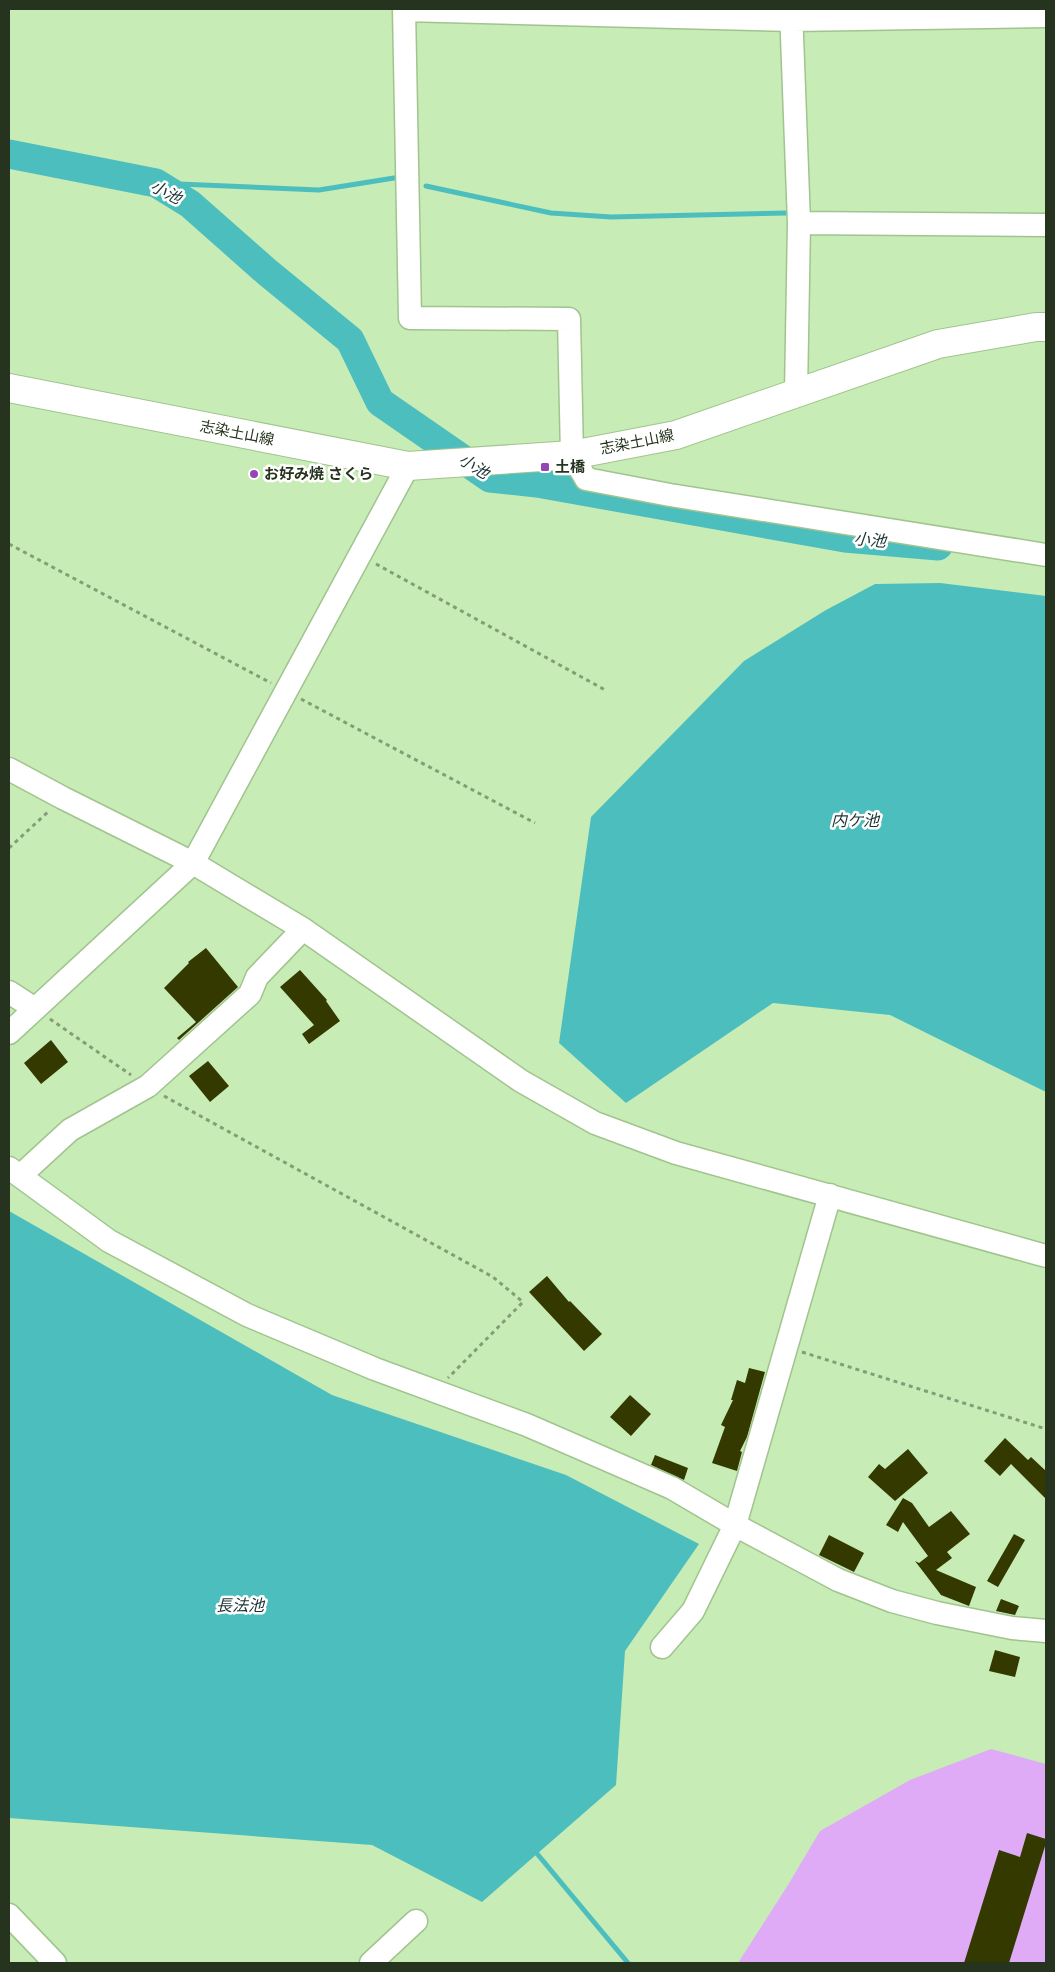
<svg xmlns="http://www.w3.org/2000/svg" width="1055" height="1972" font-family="'Work Sans','Noto Sans JP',sans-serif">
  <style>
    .green { fill: #dfabf6 }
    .water { fill: #4dbebe }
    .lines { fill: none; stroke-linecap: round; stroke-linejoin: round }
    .stream { stroke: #4dbebe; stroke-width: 5 }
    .river { stroke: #4dbebe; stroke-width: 29 }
    .building { fill: #343900 }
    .minor-casing { stroke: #a1c48f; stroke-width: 25 }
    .major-casing { stroke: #a1c48f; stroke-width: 30 }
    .path { stroke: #839e76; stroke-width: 3; stroke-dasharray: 4 4; stroke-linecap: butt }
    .minor { stroke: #fff; stroke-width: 22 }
    .major { stroke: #fff; stroke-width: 28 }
    .poi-dot { fill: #9545b4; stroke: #fff; stroke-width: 2 }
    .labels { text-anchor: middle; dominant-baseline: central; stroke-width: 5; stroke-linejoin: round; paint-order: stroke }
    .street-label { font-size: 15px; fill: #26341f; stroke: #fff }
    .poi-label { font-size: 15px; font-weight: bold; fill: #26341f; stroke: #fff; text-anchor: start }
    .water-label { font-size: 16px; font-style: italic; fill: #193332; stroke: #fff }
  </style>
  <rect width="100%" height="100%" fill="#c8ecb6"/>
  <path class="green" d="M991 1749 1046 1764V1963H738L788 1885 820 1831 910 1780Z"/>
  <path class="water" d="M940 583 1046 596V1092L890 1015 773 1003 626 1103 559 1043 591 817 744 661 826 610 875 584Z
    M9 1211 332 1395 566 1475 699 1544 625 1651 616 1785 482 1902 372 1845 9 1818Z"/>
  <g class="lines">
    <path class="stream" d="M156 183 319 190 394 178
      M426 186 551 213 611 217 787 213
      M534 1850 628 1963"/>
    <path class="river" d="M9 154 156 183 190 204 267 272 350 340 380 402 490 478 537 483 845 538 938 546"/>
  </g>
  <path class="building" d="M206 948 238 987 179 1040 177 1038 196 1022 164 988 189 963 188 962Z
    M300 970 327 1000 326 1001 340 1021 309 1044 302 1034 314 1025 280 987Z
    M51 1040 68 1062 41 1084 24 1063Z
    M208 1061 229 1086 210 1102 189 1076Z
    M547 1276 569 1302 570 1301 602 1334 584 1351 529 1292Z
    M749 1368 765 1372 747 1437 740 1451 742 1452 737 1471 712 1463 725 1427 721 1425 733 1400H731L737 1380 745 1383Z
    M630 1395 651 1414 631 1436 610 1417Z
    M1005 1438 1028 1460 1031 1457 1046 1471V1499L1011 1464 1000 1476 984 1461Z
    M908 1449 928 1473 895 1501 868 1477 879 1464 885 1469Z
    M655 1455 688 1468 684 1480 651 1465Z
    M903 1498 912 1503 929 1527 951 1511 970 1534 947 1552 952 1558 936 1570 976 1587 969 1606 941 1595 915 1561 919 1563 928 1556 903 1522 898 1532 886 1525Z
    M1014 1534 1025 1540 998 1587 987 1581Z
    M829 1535 864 1553 854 1572 819 1555Z
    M1001 1599 1019 1606 1015 1615 996 1611Z
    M995 1650 1020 1657 1015 1677 989 1671Z
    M1027 1833 1046 1839V1843L1009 1963H964L999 1850 1020 1857Z"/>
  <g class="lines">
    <defs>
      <path id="minor" d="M404 9 410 318 569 319 572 455 586 479 670 495 1046 555
        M791 9 799 223 796 393
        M404 10 792 20 1046 16
        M799 223 1046 225
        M9 769 63 798 193 863 303 929 521 1081 595 1123 676 1153 1046 1256
        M9 992 35 1009
        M9 1033 193 863 408 466
        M9 1168 109 1241 247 1315 375 1369 527 1425 672 1488 735 1525 838 1580 892 1601 937 1613 1012 1628 1046 1631
        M20 1176 70 1130 148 1086 250 994 257 977 303 929
        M662 1647 693 1611 735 1525 830 1195
        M9 1915 55 1963
        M371 1963 416 1921"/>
      <path id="major" d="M9 388 408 466 572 455 676 435 938 344 1036 327H1046"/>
    </defs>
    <use href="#minor" class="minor-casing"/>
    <use href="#major" class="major-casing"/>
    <path class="path" d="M9 544 271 683
      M376 564 607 691
      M301 699 535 823
      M9 848 49 811
      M50 1019 131 1075
      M164 1096 493 1277 523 1302 448 1378
      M802 1352 1046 1429"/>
    <use href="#minor" class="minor"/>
    <use href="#major" class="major"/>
  </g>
  <g class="poi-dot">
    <rect x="540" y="462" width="10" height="10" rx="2.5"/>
    <circle cx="254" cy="474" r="5"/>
  </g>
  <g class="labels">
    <g class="street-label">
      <text transform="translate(237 433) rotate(11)">志染土山線</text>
      <text transform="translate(637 442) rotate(-11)">志染土山線</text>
    </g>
    <g class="poi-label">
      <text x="555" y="467">土橋</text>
      <text x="264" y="474">お好み焼 さくら</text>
    </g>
    <g class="water-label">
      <text transform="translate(166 192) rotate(27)">小池</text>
      <text transform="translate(474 466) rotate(32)">小池</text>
      <text transform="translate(870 540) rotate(5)">小池</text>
      <text x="855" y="820">内ケ池</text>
      <text x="240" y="1605">長法池</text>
    </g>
  </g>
  <rect width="1055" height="1972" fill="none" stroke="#26341f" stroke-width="20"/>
</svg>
